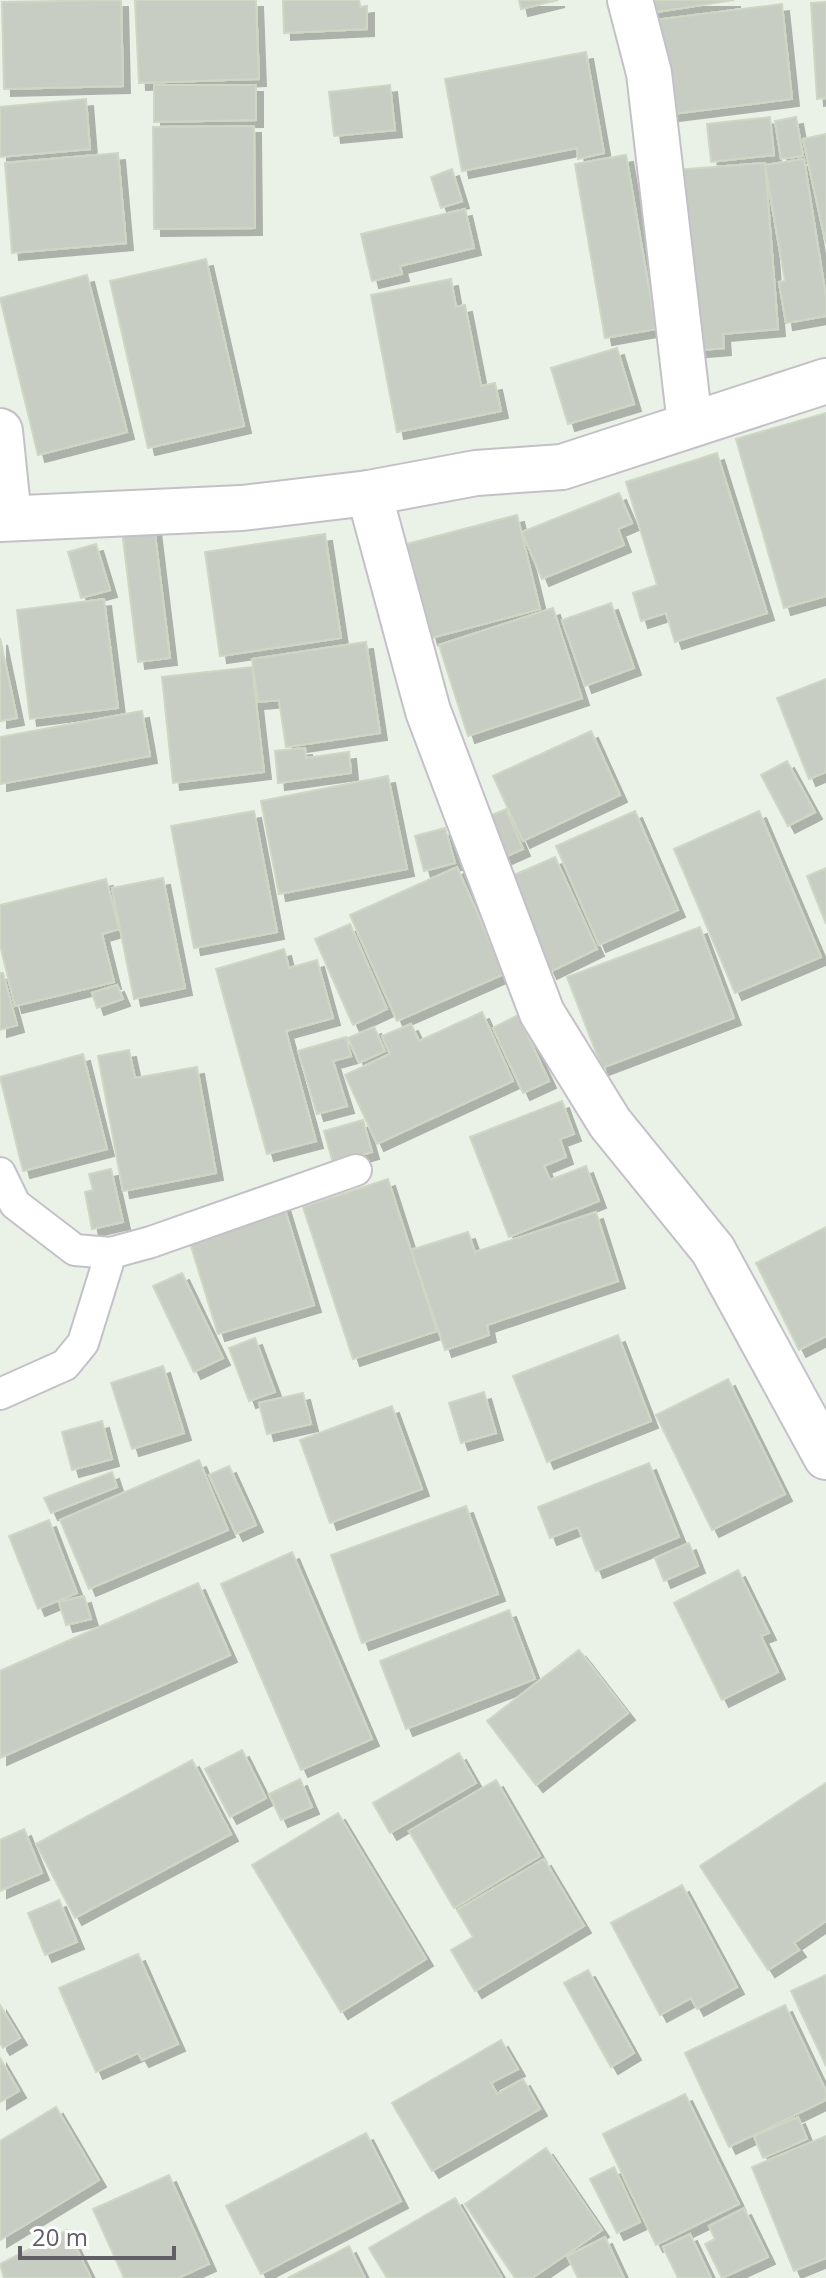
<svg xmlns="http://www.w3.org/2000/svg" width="826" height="2278" font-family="'Open Sans',sans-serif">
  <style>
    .building { fill: #c7cdc3; stroke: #cdd7c4; stroke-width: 2; filter: url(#shadow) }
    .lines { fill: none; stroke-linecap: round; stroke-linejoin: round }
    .service-casing { stroke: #c4c0c8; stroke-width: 34 }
    .minor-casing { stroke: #c4c0c8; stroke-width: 48 }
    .tertiary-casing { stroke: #c4c0c8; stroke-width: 48 }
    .service { stroke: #fff; stroke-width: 30 }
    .minor { stroke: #fff; stroke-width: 44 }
    .tertiary { stroke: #fff; stroke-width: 44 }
  </style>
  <defs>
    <filter id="shadow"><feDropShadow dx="7" dy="7" stdDeviation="0" flood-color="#0004"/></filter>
  </defs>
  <rect width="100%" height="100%" fill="#eaf1e7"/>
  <path class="building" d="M121 0 123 86 4 89 2 2Z
    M135 0H256L259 79 139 83Z
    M283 0H359L360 7 367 6V29L284 33Z
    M519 0H558L521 9Z
    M648 0H734L650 13Z
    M826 2V98L817 99 811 3Z
    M782 4 792 99 665 115 654 20Z
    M586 52 604 153 578 159 577 148 462 171 445 79Z
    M154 85H256V120L154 122Z
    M390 85 395 130 334 136 329 92Z
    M86 99 90 149 0 157V107Z
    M770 117 774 155 711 162 707 124Z
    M796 117 803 156 781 159 775 121Z
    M254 126 255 228 154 229 153 127Z
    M826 134V244L803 139Z
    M118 153 126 243 12 253 5 163Z
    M626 155 656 329 605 338 575 164Z
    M804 159 826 297V316L786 323 779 282 785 281 765 165Z
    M765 163 778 329 723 334 724 348 690 351 676 170Z
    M452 169 462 201 441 208 431 177Z
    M465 209 474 248 400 266 402 274 372 281 361 234Z
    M206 259 244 426 148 448 110 281Z
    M87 275 127 432 38 455 0 298Z
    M451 279 456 307 465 305 481 386 495 383 501 411 397 432 371 295Z
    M617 348 634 404 568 424 551 368Z
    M826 413V596L784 608 736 439Z
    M717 453 767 613 675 642 666 613 641 621 633 593 657 585 626 482Z
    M619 493 632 523 618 529 624 545 542 579 522 532Z
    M517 515 540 609 431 638 407 544Z
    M154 526 170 658 138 662 122 530Z
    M325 534 341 638 220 656 205 552Z
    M96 544 110 590 81 598 68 552Z
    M104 599 118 708 30 719 17 610Z
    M611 603 634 668 585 686 562 620Z
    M553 608 582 698 468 736 439 645Z
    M0 638 17 718 0 721Z
    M366 642 380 733 286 747 279 700 258 702 252 659Z
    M252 667 264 772 173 783 162 677Z
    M826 679V772L809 779 777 698Z
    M142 711 150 756 0 784V737Z
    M591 731 620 795 523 841 493 776Z
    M305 748 306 758 349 752 351 773 278 783 275 751Z
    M787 761 815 812 788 826 761 775Z
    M388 776 407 869 279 894 261 801Z
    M506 809 523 849 498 860 480 820Z
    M254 811 277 932 194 948 171 826Z
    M635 811 678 910 599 945 556 846Z
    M759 811 821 957 735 993 674 849Z
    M445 828 455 863 424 871 415 836Z
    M555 857 597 949 550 972 507 878Z
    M457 867 504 974 397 1021 350 915Z
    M826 868V924L807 876Z
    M163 878 185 988 134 999 112 888Z
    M106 879 119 929 102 934 114 982 15 1006 0 945V905Z
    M350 924 387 1009 353 1025 315 939Z
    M700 927 734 1018 602 1068 567 977Z
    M284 949 289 968 317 960 333 1018 286 1031 316 1141 267 1154 216 969Z
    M0 973H3L17 1025 0 1030Z
    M117 985 123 999 97 1008 92 993Z
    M482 1012 513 1081 377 1144 345 1075 390 1054 382 1036 411 1024 419 1041Z
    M518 1015 549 1081 523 1093 493 1028Z
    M374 1027 385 1051 359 1063 348 1038Z
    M346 1037 351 1056 333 1061 347 1106 317 1114 298 1051Z
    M129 1050 135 1078 197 1067 216 1173 123 1191 98 1056Z
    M83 1054 107 1149 23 1171 0 1077Z
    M562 1101 574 1134 560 1139 566 1157 544 1166 550 1180 586 1166 599 1201 509 1237 470 1137Z
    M363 1120 372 1152 333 1163 324 1131Z
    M111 1169 123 1222 92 1229 85 1192 93 1190 89 1174Z
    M388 1179 437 1331 353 1359 303 1207Z
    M283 1203 314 1305 218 1334 187 1233Z
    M596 1212 618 1281 487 1325 489 1335 445 1350 411 1250 468 1232 475 1252Z
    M826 1227V1336L799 1350 756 1263Z
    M182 1273 223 1358 194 1372 153 1286Z
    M618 1335 651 1421 547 1462 513 1376Z
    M255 1338 275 1392 249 1401 229 1348Z
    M163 1366 184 1433 132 1449 111 1383Z
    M728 1379 785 1494 712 1530 656 1415Z
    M484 1392 496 1433 461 1443 449 1403Z
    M303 1393 311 1424 267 1434 259 1403Z
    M392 1406 422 1489 330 1523 300 1440Z
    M102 1421 112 1459 72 1470 62 1432Z
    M199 1460 228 1530 89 1589 60 1520Z
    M649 1463 679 1537 596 1571 578 1527 550 1538 538 1507Z
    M229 1466 256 1525 236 1534 209 1475Z
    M112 1472 117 1487 51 1513 44 1498Z
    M466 1506 498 1594 362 1643 331 1555Z
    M49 1520 77 1593 38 1609 9 1536Z
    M689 1543 698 1566 664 1581 655 1558Z
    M292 1552 372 1739 301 1770 221 1584Z
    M738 1570 769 1633 761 1636 778 1672 722 1700 674 1603Z
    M198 1583 230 1655 0 1758V1671Z
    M84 1596 91 1619 66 1625 59 1602Z
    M509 1610 535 1679 406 1729 380 1661Z
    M579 1650 628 1713 536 1785 487 1721Z
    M242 1750 266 1798 230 1817 205 1769Z
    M459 1753 476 1783 390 1833 373 1803Z
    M192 1760 231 1834 75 1918 36 1844Z
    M300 1779 312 1807 281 1820 269 1794Z
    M496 1780 540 1856 454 1908 409 1831Z
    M826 1783V1921L794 1943 799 1950 768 1970 700 1866Z
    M338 1813 426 1959 341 2012 252 1865Z
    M24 1829 42 1873 0 1891V1840Z
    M544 1859 584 1926 475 1991 451 1950 473 1937 457 1910Z
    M682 1885 737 1987 697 2009 691 1998 660 2015 611 1923Z
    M59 1900 77 1942 45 1955 28 1913Z
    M138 1954 178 2044 142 2060 138 2053 96 2072 59 1988Z
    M588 1970 634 2053 611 2067 564 1983Z
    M826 1975V2066L791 1991Z
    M0 2005 20 2038 3 2048 0 2043Z
    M785 2005 826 2091V2100L729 2147 685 2053Z
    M501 2040 518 2069 491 2083 497 2094 523 2079 540 2109 432 2171 392 2103Z
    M0 2058 19 2091 0 2102Z
    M685 2094 739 2204 656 2245 603 2134Z
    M56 2107 99 2180 0 2240V2141Z
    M798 2117 807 2139 763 2158 754 2136Z
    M366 2133 401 2201 261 2274 226 2206Z
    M826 2136V2258L794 2271 752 2167Z
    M546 2148 602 2230 532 2278H515L465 2204Z
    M614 2167 640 2222 617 2233 590 2179Z
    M169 2175 209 2264 178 2278H124L93 2209Z
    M455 2198 502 2278H387L369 2248Z
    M744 2208 768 2257 722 2278 705 2244 715 2239 709 2226Z
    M67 2230 91 2278H4L0 2264Z
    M690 2234 711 2278H678L663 2247Z
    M605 2237 624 2278H578L567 2256Z
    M349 2246 365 2278H288Z"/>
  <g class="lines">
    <defs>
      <path id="service" d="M0 1173 15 1204 75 1250 111 1253 151 1242 356 1170
        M0 1394 65 1365 83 1343 111 1253"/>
      <path id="minor" d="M630 0 649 73 690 424
        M0 431 9 518
        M369 493 428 711 542 1013 610 1123 713 1250 826 1457"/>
      <path id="tertiary" d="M0 519 242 508 369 493 476 473 562 467 826 381"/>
    </defs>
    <use href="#service" class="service-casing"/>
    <use href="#minor" class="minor-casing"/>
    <use href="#tertiary" class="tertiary-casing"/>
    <use href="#service" class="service"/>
    <use href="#minor" class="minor"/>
    <use href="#tertiary" class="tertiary"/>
  </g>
  <path d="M20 2246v12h154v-12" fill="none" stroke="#625e68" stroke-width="4"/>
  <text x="32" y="2246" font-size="24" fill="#625e68" stroke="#ffffff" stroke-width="6" paint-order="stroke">20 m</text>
</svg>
